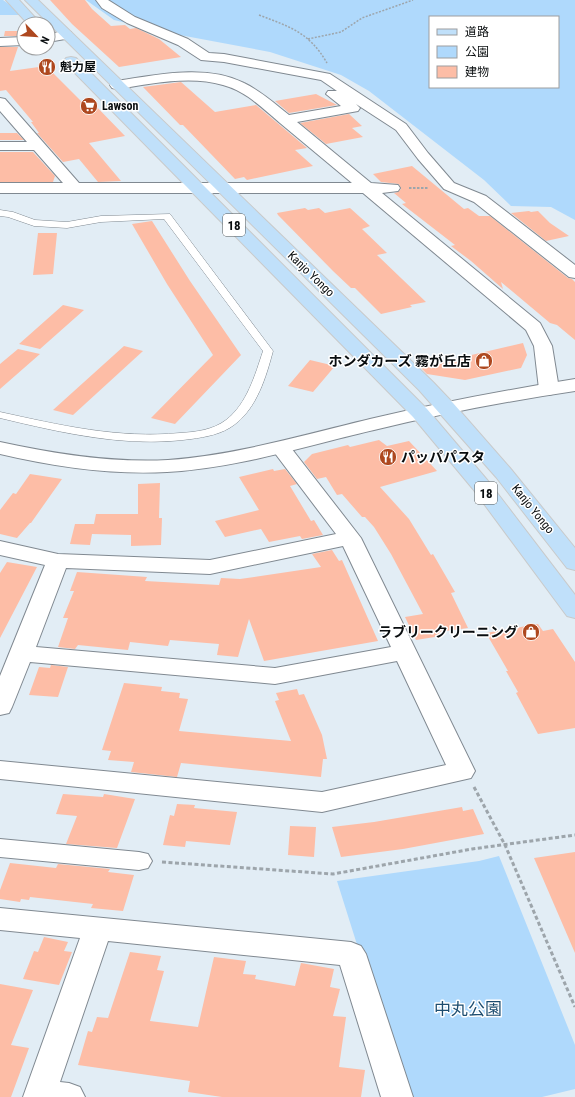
<svg xmlns="http://www.w3.org/2000/svg" width="575" height="1097" font-family="'Roboto Condensed','Noto Sans JP',sans-serif">
  <style>
    .green { fill: #afd9fc; fill-rule: evenodd }
    .building { fill: #fdbda6 }
    .lines { fill: none; stroke-linecap: round; stroke-linejoin: round }
    .service-casing { stroke: #808991; stroke-width: 1 }
    .pedestrian-casing { stroke: #808991; stroke-width: 2 }
    .minor-casing { stroke: #808991; stroke-width: 2 }
    .tertiary-casing { stroke: #808991; stroke-width: 2 }
    .primary-casing { stroke: #c9caca; stroke-width: 2 }
    .path-far2 { stroke: #9da5ab; stroke-width: 1.5; stroke-dasharray: 2 1.5; stroke-linecap: butt }
    .path-far1 { stroke: #9da5ab; stroke-width: 2; stroke-dasharray: 2.5 1.5; stroke-linecap: butt }
    .path { stroke: #9da5ab; stroke-width: 3; stroke-dasharray: 4 2.5; stroke-linecap: butt }
    .service { fill: #fff; fill-rule: evenodd }
    .pedestrian { fill: #fff; fill-rule: evenodd }
    .minor { fill: #fff; fill-rule: evenodd }
    .tertiary { fill: #fff; fill-rule: evenodd }
    .primary { fill: #c0e0fa; fill-rule: evenodd }
    .labels { text-anchor: middle; dominant-baseline: central; stroke-width: 3; stroke-linejoin: round; paint-order: stroke }
    .far-poi-label { font-size: 12px; font-weight: bold; fill: #090d0f; stroke: #fff; text-anchor: start }
    .far-street-label { font-size: 12px; fill: #090d0f; stroke: #fff }
    .shield { fill: #fff; stroke: #535657; stroke-width: 1 }
    .shield-label { font-size: 13px; font-weight: bold; fill: #090d0f }
    .poi-label { font-size: 14px; font-weight: bold; fill: #090d0f; stroke: #fff; text-anchor: end }
    .near-park-label { font-size: 17px; fill: #1d4d70; stroke: #fff }
  </style>
  <rect width="100%" height="100%" fill="#e2edf5"/>
  <path class="green" d="M0 0H3L24 15H0Z
    M86 0H575V220L551 207 511 206 484 180 369 91 341 75 270 52 169 33 114 20ZM430 17H558V87H430Z
    M499 856 575 1045V1089L542 1097H405L337 881 479 861Z"/>
  <path class="building" d="M50 0H85L92 9 111 26 125 25 130 29 136 28 159 39 181 57 119 67 72 24Z
    M5 31H22L21 36H4Z
    M0 47H18L10 71 46 66 83 103 92 102 125 136 89 143 121 181 98 182 79 159 63 162 37 133H39L31 122H33L6 90 0 91Z
    M181 82 215 112 256 105 307 148 295 150 313 166 247 180 244 177 235 179 183 125H180L143 87Z
    M316 94 337 105 289 113 275 101Z
    M349 114 362 126 352 128 363 137 326 144 300 123Z
    M0 133H17L24 140H0Z
    M0 152H33L55 176 53 182H0Z
    M412 166 464 209 468 208 479 216H490L568 278 572 279 575 282V340L557 325 550 323 501 282 503 289 471 261 451 246 455 245 402 204 406 203 394 193 398 192 401 189 399 184 381 182 373 174Z
    M305 208 308 210 319 208 325 213 350 208 370 226 362 229 387 253 377 255 426 302 410 305 412 307 381 314 355 288H351L333 271 278 215 277 213Z
    M529 211 531 212 538 211 550 223 569 236 546 241 511 213Z
    M152 221 190 281 241 355 175 424 151 418 213 355 167 284 132 224Z
    M38 233H57L53 274 33 275Z
    M63 305 84 310 40 349 19 344Z
    M523 343 527 355 521 368 465 380 427 374 420 367Z
    M124 346 143 351 73 415 53 410Z
    M18 349 40 354 0 389V364Z
    M310 360 335 366 313 392 288 386Z
    M379 440 387 446 409 441 437 471 380 487 409 519 431 555 433 554 455 592 451 593 468 628 439 632 441 636 416 640 405 617 423 614 391 554 374 527 365 517H362L342 494 337 495 326 477 317 479 304 462 312 454 348 445 350 447Z
    M273 469 274 471 285 469 297 484 290 486 311 521 314 520 323 535 302 539 300 536 269 542 261 529 225 537 215 521 259 510 239 477Z
    M30 474 62 479 31 523H30L17 538 0 534V510L13 493 16 494Z
    M160 483 159 518H162L161 545 131 546V535L92 534 90 545 70 544 75 524H94L96 514H138V484Z
    M332 550 339 561 342 560 378 641 264 661 249 619 238 657 217 655 219 644 170 640 168 646 130 642 128 650 78 645 75 649 58 647 68 618H63L74 591H70L77 572 147 577 145 581 219 585 221 578 240 579 321 567 312 554Z
    M7 562 37 567 0 638V573Z
    M538 624 543 631 553 629 575 662V728L538 734 516 693 518 692 506 671H508L486 633Z
    M51 665 68 667 58 697 29 695 39 667 50 668Z
    M124 683 162 687 161 691 180 693 179 698 188 699 179 731 291 741 275 701 279 700 276 693 297 689 299 695 304 694 322 735 327 759H323L321 777 181 763 177 777 131 772 134 762 108 760 111 751 102 750Z
    M63 794 103 797 104 794 135 799 117 848 66 844 77 816 56 814Z
    M177 804 195 805 194 808 237 812 230 845 186 841 185 847 163 845 170 815 174 816Z
    M462 807 463 811 473 809 484 834 403 849 341 857 332 827 374 822Z
    M290 826 316 827 314 857 288 855Z
    M575 852V953L534 858Z
    M10 863 56 868 58 864 110 869 108 872 134 875 123 911 91 908 93 904 30 897 29 900 21 899 20 902 0 899V890Z
    M44 937 68 942 64 951 72 952 59 985 23 979 34 951 38 952Z
    M130 952 161 956 157 970 164 971 150 1021 198 1027 214 957 246 961 243 974 256 975 255 979 295 986 301 963 334 969 330 987 340 989 333 1016 346 1017 339 1067 365 1070 361 1097H222L188 1092 190 1081 78 1065 88 1031 92 1032 97 1017 108 1018Z
    M0 984 33 990 11 1045 29 1048 11 1097H0Z"/>
  <g class="lines">
    <defs>
      <path id="service" d="M0 210 13 212 35 220 67 222 101 216 170 214 273 351C266 377 257 408 234 425 222 434 206 437 191 439 127 448 63 433 0 418V412C59 425 119 439 180 433 196 432 213 430 226 420 247 404 255 375 263 351L164 219 101 222 67 228 34 226 8 217 0 216Z"/>
      <path id="pedestrian" d="M0 839 139 852 148 854 152 861 148 868 139 870 0 857Z"/>
      <path id="minor" d="M96 0H108L135 17 188 39 209 53 224 54 330 74 406 124 428 153 454 183 486 196 575 265V278L569 277 474 202 444 189 418 159 396 130 356 104 360 108 358 111 297 122 371 183 398 185 400 188 398 191 382 193 540 323 552 346 559 389 556 393 549 395 542 393 539 389 534 346 526 330 363 193H0V183H63L34 150H0V142H27L0 111V98L5 99 79 183H352C328 163 304 143 280 123 262 108 246 91 223 85 189 75 151 84 117 89L112 88 110 85 112 82 117 81C157 75 206 64 244 83 261 91 274 103 289 115L341 106 326 94 328 91H337L321 80 224 62 201 60 178 45 127 23 102 8Z
        M281 442 288 444 361 538 475 771 471 778 322 812 0 779V761L322 792 446 765 397 661 275 684 30 662 12 707 9 713 0 715V676L45 565 0 555V541L58 554 210 560 336 534 271 448 274 444ZM343 546 391 647 275 668 36 647 66 568 210 574Z
        M0 908 351 942 361 946 366 954 413 1097H381L340 965 108 941 60 1082 69 1083 80 1087 85 1097H23L80 938 0 930Z"/>
      <path id="tertiary" d="M66 31 71 32 72 35 71 38 48 42V34Z
        M24 37V45L0 46V38Z
        M575 379V391C507 401 440 414 374 430 305 446 238 468 167 472 111 475 55 467 0 454V442C55 454 112 463 168 460 237 455 303 435 370 419 438 403 506 390 575 379Z"/>
      <path id="primary" d="M6 0H19L41 24H28Z
        M25 0H38L433 382 453 403 510 468 575 548V570L567 568 496 477 419 390Z
        M71 57 76 58 427 409 488 481 575 595V618L567 616 473 489 413 417 66 64 64 61 66 58Z"/>
    </defs>
    <use href="#service" class="service-casing"/>
    <use href="#pedestrian" class="pedestrian-casing"/>
    <use href="#minor" class="minor-casing"/>
    <use href="#tertiary" class="tertiary-casing"/>
    <use href="#primary" class="primary-casing"/>
    <path class="path-far2" d="M259 15C290 27 309 32 327 63
      M308 39 341 32 362 18 413 0"/>
    <path class="path-far1" d="M409 188H428"/>
    <path class="path" d="M474 787 505 845 575 1007
      M162 862 333 874 472 849 575 835"/>
    <use href="#service" class="service"/>
    <use href="#pedestrian" class="pedestrian"/>
    <use href="#minor" class="minor"/>
    <use href="#tertiary" class="tertiary"/>
    <use href="#primary" class="primary"/>
  </g>
  <defs>
    <symbol id="restaurant-disc" viewBox="-11 -11 22 22"><circle r="9.5" fill="#ae481f" stroke="#fff"/><path d="M-5-6h1v4h1v-4h1v4h1v-4h1v5L-1.5 .5V6h-2V.5L-5-1ZM5-6V6H3V1.5H1.5Q1.5-4 5-6Z" fill="#fff"/></symbol>
    <symbol id="supermarket-disc" viewBox="-11 -11 22 22"><circle r="9.5" fill="#ae481f" stroke="#fff"/><path d="M-6-5.5h2.5l.6 2H6L4.5 2H-2.5L-4.4-4H-6ZM-1.5 3.2a1.3 1.3 0 1 0 .1 0ZM3 3.2a1.3 1.3 0 1 0 .1 0Z" fill="#fff"/></symbol>
    <symbol id="shop-disc" viewBox="-11 -11 22 22"><circle r="9.5" fill="#ae481f" stroke="#fff"/><path d="M-5-2.5h2.3a2.7 3.5 0 0 1 5.4 0H5L5.5 6h-11ZM-1.5-2.5h3a1.5 2.3 0 0 0-3 0Z" fill="#fff"/></symbol>
  </defs>
  <g fill-rule="evenodd">
    <use href="#restaurant-disc" x="37" y="57" width="20" height="20"/>
    <use href="#supermarket-disc" x="79" y="96" width="20" height="20"/>
    <use href="#shop-disc" x="474" y="351" width="20" height="20"/>
    <use href="#restaurant-disc" x="378" y="447" width="20" height="20"/>
    <use href="#shop-disc" x="521" y="622" width="20" height="20"/>
  </g>
  <g class="labels">
    <g class="far-poi-label">
      <text x="60" y="67">魁力屋</text>
      <text x="102" y="106">Lawson</text>
    </g>
    <g class="far-street-label">
      <text transform="translate(311 274) rotate(44)">Kanjo Yongo</text>
      <text transform="translate(533 509) rotate(51)">Kanjo Yongo</text>
    </g>
    <g class="shield">
      <rect x="223" y="214" width="22" height="22" rx="3"/>
      <rect x="475" y="482" width="22" height="22" rx="3"/>
    </g>
    <g class="shield-label">
      <text x="234" y="225">18</text>
      <text x="486" y="493">18</text>
    </g>
    <g class="poi-label">
      <text x="471" y="361">ホンダカーズ 霧が丘店</text>
      <text x="401" y="457" text-anchor="start">パッパパスタ</text>
      <text x="518" y="632">ラブリークリーニング</text>
    </g>
    <g class="near-park-label">
      <text x="468" y="1009">中丸公園</text>
    </g>
  </g>
  <rect x="429" y="16" width="130" height="72" fill="#ffffff" stroke="#9d9e9f"/>
  <rect x="437" y="29" width="20" height="6" fill="#c0e0fa" stroke="#9d9e9f"/>
  <text x="465" y="36" font-size="12" fill="#090d0f">道路</text>
  <rect x="437" y="46" width="20" height="12" fill="#afd9fc" stroke="#9d9e9f"/>
  <text x="465" y="56" font-size="12" fill="#090d0f">公園</text>
  <rect x="437" y="66" width="20" height="12" fill="#fdbda6" stroke="#9d9e9f"/>
  <text x="465" y="76" font-size="12" fill="#090d0f">建物</text>
  <g transform="translate(36 36) rotate(115)"><circle r="19" fill="#ffffff" stroke="#9d9e9f"/>
  <path d="M0-3L7 15L0 10L-7 15Z" fill="#ae481f"/>
  <text y="-6" font-size="11" font-weight="bold" text-anchor="middle" fill="#090d0f">N</text>
  </g>
</svg>
